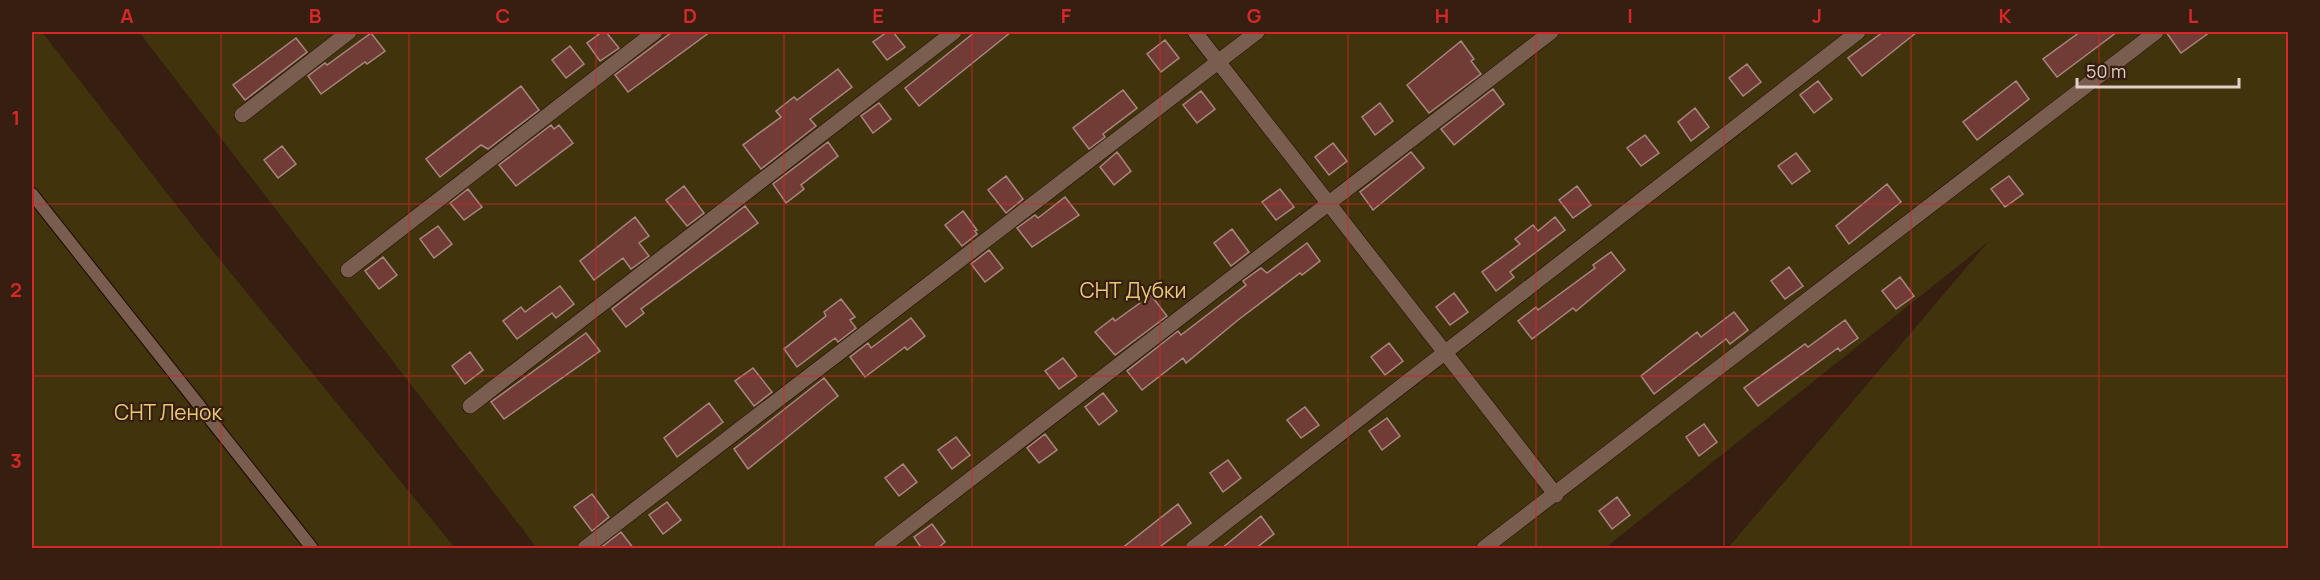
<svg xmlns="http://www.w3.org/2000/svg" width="2320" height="580" font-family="Manrope,sans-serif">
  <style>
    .green { fill: #41340c }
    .building { fill: #713b36; stroke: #a98681; stroke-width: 1.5 }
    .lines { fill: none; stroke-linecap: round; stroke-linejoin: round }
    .service-casing { stroke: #1c0700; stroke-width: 14 }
    .minor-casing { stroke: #1c0700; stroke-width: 16 }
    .service { stroke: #795d4f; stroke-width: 12 }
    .minor { stroke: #795d4f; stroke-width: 15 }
    .grid { fill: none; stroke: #d62828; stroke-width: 1.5; stroke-opacity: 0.55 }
    .labels { text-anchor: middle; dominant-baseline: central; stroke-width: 4.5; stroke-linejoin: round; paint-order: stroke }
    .park-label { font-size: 21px; fill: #e7ca78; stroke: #361e11 }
    .neatline { fill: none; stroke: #d62828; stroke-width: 2 }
    .grid-label { font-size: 20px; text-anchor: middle; font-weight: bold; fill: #d62828 }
  </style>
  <rect width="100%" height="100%" fill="#361e11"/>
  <path class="green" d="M32 32H42L194 228 455 548H32Z
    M139 32H2288V548H1728L1988 242 1605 548H537Z"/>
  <path class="building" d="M602 32H606L619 48 600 61 587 43Z
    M672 32H710L628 92 615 75Z
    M887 32H893L905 47 887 60 873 42Z
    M975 32H1011L919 106 905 88Z
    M1883 32H1917L1862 76 1848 58Z
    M2080 32H2117L2057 77 2043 59Z
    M2166 32H2210L2181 53Z
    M371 33 385 51 367 64 365 62 321 94 308 76 325 63 327 65Z
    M296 38 307 52 245 100 233 85Z
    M1165 40 1179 58 1161 72 1147 54Z
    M1461 41 1474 59 1471 61 1481 74 1429 113 1407 85Z
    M570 46 584 64 566 78 552 60Z
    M1747 64 1761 82 1743 96 1729 78Z
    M838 69 852 87 810 119 816 126 761 169 743 145 781 117 776 111 794 97 797 100Z
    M1818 81 1832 99 1814 113 1800 95Z
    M2016 81 2029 99 1977 140 1963 122Z
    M521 86 539 110 488 149 481 145 440 177 426 159Z
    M1493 89 1504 104 1454 145 1441 129Z
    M1123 90 1137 108 1103 134 1105 137 1089 149 1073 128Z
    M1201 91 1215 109 1197 123 1183 105Z
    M879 103 891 119 873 133 861 116Z
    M1380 103 1393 121 1375 135 1362 117Z
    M1695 108 1709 127 1691 141 1678 122Z
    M551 125 554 129 559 125 573 143 516 186 499 165Z
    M1645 135 1659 153 1641 166 1627 148Z
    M828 142 838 156 801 185 804 189 786 203 773 184Z
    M1333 143 1347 161 1329 175 1315 157Z
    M282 146 296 164 278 178 264 160Z
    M1117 152 1131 171 1114 185 1100 167Z
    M1411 152 1424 168 1373 210 1360 192Z
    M1796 153 1810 171 1792 184 1778 166Z
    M1006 176 1023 199 1006 213 988 190Z
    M2009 176 2023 194 2005 207 1991 189Z
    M1887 184 1901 202 1849 244 1836 226Z
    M684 186 704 213 687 226 666 200Z
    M1577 186 1591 205 1573 218 1559 200Z
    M468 189 482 207 464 220 450 203Z
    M1280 189 1294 207 1276 220 1262 202Z
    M1065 197 1079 215 1032 247 1017 228 1035 215 1038 218Z
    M745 206 758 223 641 309 644 313 626 327 612 309Z
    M963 211 977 230 975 231 977 234 962 246 945 225Z
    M635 217 649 236 639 243 649 256 631 269 623 258 594 280 580 261Z
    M1555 217 1565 230 1510 272 1514 277 1496 291 1482 272 1520 244 1515 239 1533 225 1538 231Z
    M438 226 452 244 434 258 420 239Z
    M1232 229 1249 252 1231 266 1214 243Z
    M1307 243 1320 261 1302 275 1300 273 1238 320 1186 363 1183 358 1142 390 1127 371 1178 331 1181 335 1246 285 1243 281 1261 268 1267 273Z
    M989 250 1003 268 985 282 971 264Z
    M1611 252 1625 270 1576 311 1573 308 1532 339 1518 321 1536 307 1538 310 1595 268 1593 265Z
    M383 257 397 275 379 289 365 271Z
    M1789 267 1803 286 1785 299 1771 281Z
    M1900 277 1914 296 1896 309 1882 291Z
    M560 286 574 304 556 318 552 313 517 339 503 321 521 307 525 312Z
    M1454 293 1468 312 1450 325 1436 307Z
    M1151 295 1167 316 1115 355 1095 332 1113 318 1115 321Z
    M841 299 855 317 850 320 856 328 838 342 835 338 797 367 784 349 826 316 824 312Z
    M1734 312 1748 330 1730 344 1726 339 1654 394 1641 376 1697 332 1701 337Z
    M911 318 925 336 907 350 905 347 865 377 850 357 868 343 871 348Z
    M1845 320 1858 338 1840 351 1838 348 1758 406 1744 388 1805 344 1808 347Z
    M586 333 600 351 504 419 491 402Z
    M1389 343 1403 361 1385 375 1371 357Z
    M470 352 483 370 465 384 452 366Z
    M1063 358 1077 376 1059 389 1045 371Z
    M753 368 772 392 754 406 735 381Z
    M824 378 838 396 748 469 734 449Z
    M1103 393 1117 411 1099 425 1085 407Z
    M709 403 723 422 677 457 664 438Z
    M1305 407 1319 425 1301 438 1287 420Z
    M1387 418 1400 436 1382 450 1369 431Z
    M1704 424 1717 442 1699 456 1686 437Z
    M1045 434 1057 450 1039 463 1027 448Z
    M956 437 970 455 952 469 938 450Z
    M1228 460 1241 478 1223 492 1210 473Z
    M903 464 917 482 899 496 885 478Z
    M592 494 609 517 592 531 574 507Z
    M1617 497 1630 515 1612 529 1599 511Z
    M667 502 681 520 663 534 649 515Z
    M1178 504 1191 523 1157 549H1121Z
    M1261 516 1274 534 1255 549H1221Z
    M932 524 945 542 937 549H922L914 537Z
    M621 532 634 549H605L603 546Z"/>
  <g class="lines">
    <defs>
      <path id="service" d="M32 194 312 548"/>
      <path id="minor" d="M1195 32 1556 495
        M242 115 349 32
        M348 270 655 32
        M470 406 954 32
        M585 548 1257 32
        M881 548 1551 32
        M1193 548 1858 32
        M1484 548 2156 32"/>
    </defs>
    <use href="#service" class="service-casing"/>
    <use href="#minor" class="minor-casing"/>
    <use href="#service" class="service"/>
    <use href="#minor" class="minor"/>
  </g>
  <path class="grid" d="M221 32V548M409 32V548M596 32V548M784 32V548M972 32V548M1160 32V548M1348 32V548M1536 32V548M1724 32V548M1911 32V548M2099 32V548M32 204H2288M32 376H2288"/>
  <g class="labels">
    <g class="park-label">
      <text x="1133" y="290">СНТ Дубки</text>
      <text x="168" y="412">СНТ Ленок</text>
    </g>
  </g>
  <rect width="2320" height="580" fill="none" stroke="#361e11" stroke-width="66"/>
  <path d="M2077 78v9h162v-9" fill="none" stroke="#e0d0c7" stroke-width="3"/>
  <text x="2086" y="78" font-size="18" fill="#e0d0c7" stroke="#361e11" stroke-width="4.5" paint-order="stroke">50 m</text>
  <rect x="33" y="33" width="2254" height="514" class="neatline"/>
  <g class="grid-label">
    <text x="127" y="23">A</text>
    <text x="315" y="23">B</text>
    <text x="503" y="23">C</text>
    <text x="690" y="23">D</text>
    <text x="878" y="23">E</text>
    <text x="1066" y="23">F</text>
    <text x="1254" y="23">G</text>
    <text x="1442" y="23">H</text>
    <text x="1630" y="23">I</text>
    <text x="1817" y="23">J</text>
    <text x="2005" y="23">K</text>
    <text x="2193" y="23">L</text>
    <text x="16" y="125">1</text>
    <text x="16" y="297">2</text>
    <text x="16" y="468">3</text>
  </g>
</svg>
